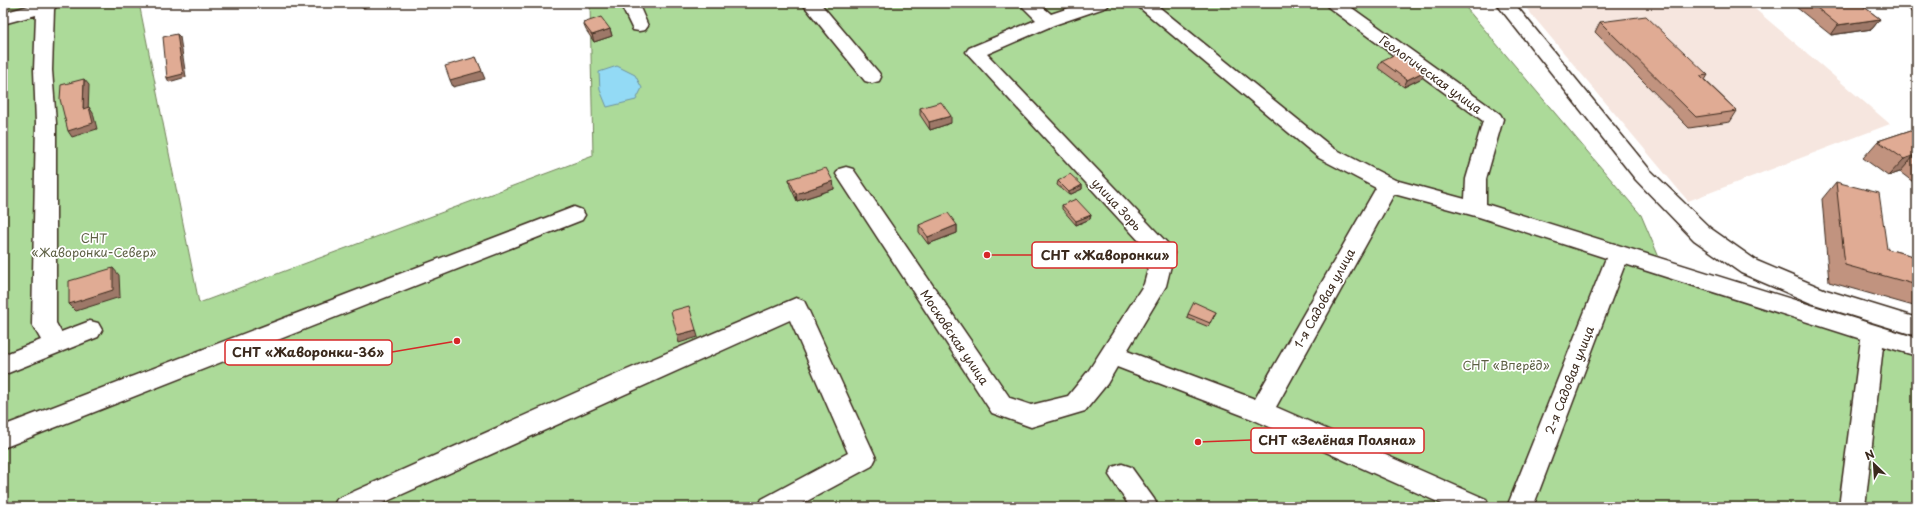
<svg xmlns="http://www.w3.org/2000/svg" width="1920" height="510" font-family="'Playpen Sans',sans-serif">
  <style>
    .built { fill: #f6e6df }
    .green { fill: #acda99; stroke: #74825c }
    .water { fill: #93daf5; stroke: #70949f }
    .lines { fill: none; stroke-linecap: round; stroke-linejoin: round }
    .minor-casing { stroke: #3b2a1e; stroke-width: 3 }
    .minor { fill: #fff; fill-rule: evenodd }
    .wall { fill: #c1937f; stroke: #3b2a1e }
    .shaded-wall { fill: #9d7868; stroke: #3b2a1e }
    .building { fill: #e0ab94; stroke: #3b2a1e }
    .labels { text-anchor: middle; dominant-baseline: central; stroke-width: 3.5; stroke-linejoin: round; paint-order: stroke }
    .street-label { font-size: 12px; fill: #3b2a1e; stroke: #fff }
    .park-label { font-size: 12px; fill: #5d5f43; stroke: #fff }
    .leader { fill: none; stroke: #d62828; stroke-width: 1.5 }
    .callout-dot { fill: #d62828; stroke: #fff; stroke-width: 1.5 }
    .callout { fill: #fff; stroke: #d62828; stroke-width: 1.5 }
    .callout-label { font-size: 13px; text-anchor: middle; font-weight: bold; fill: #3b2a1e }
  </style>
  <rect width="100%" height="100%" fill="#fff"/>
  <filter id="ink" filterUnits="userSpaceOnUse"><feTurbulence type="fractalNoise" baseFrequency=".025" numOctaves="2"/><feDisplacementMap in="SourceGraphic" scale="8" xChannelSelector="R" yChannelSelector="G"/><feConvolveMatrix kernelMatrix="1 2 1 2 8 2 1 2 1" color-interpolation-filters="sRGB"/></filter>
  <g filter="url(#ink)">
    <path class="built" d="M1522 3H1748L1890 124 1688 201Z"/>
    <path class="green" d="M3 3H139L199 303 593 156 590 3H1462L1641 215 1661 262 1917 342V507H3Z"/>
    <path class="water" d="M617 66 635 75 642 88 636 100 607 107 600 90 599 72Z"/>
    <g class="lines">
      <defs>
        <path id="minor" d="M39 3H60L54 9 52 70 56 123V323L61 332 90 321 98 323 102 330 98 337 3 375V355L41 340 32 324 36 123 34 70 36 15 3 24V13Z
          M620 3H638L648 26 645 30 639 31 633 30Z
          M802 3H820L879 73 881 77 879 81 872 83 865 81Z
          M1019 3H1038L1051 14 1084 3H1110L1107 7 1054 25 987 54 1171 247 1174 253 1166 286 1127 351 1255 399 1376 188 1319 158 1134 3H1154L1333 148 1395 180 1465 199 1466 179 1483 121 1328 7 1325 3H1345L1500 114 1503 119 1486 179V204L1917 338V356L1883 346 1865 507H1839L1861 339 1625 264 1533 507H1507L1606 258 1479 217 1394 194 1276 407 1486 499 1490 507H1449L1252 419 1117 367 1107 384 1085 411 1031 427 992 413 836 174 839 169 846 167 853 169 1010 398 1031 405 1068 396 1089 370 1144 284 1152 255 966 52 969 48 1036 20Z
          M1496 3H1514L1650 170 1710 228 1757 261 1826 290 1917 318V336L1811 303 1741 273 1694 240 1636 180Z
          M574 207 582 210 585 215 582 220 3 448V426Z
          M796 298 804 301 807 307 876 458 872 466 796 507H758L762 499 848 453 790 320 374 507H333L337 499 622 372Z
          M1122 464 1131 467 1154 499 1158 507H1130L1109 475 1113 467Z"/>
      </defs>
      <use href="#minor" class="minor-casing"/>
      <use href="#minor" class="minor"/>
    </g>
    <path class="wall" d="M1791 3H1859L1880 19 1872 29 1831 35Z
      M1902 3H1917V15L1901 4Z
      M1600 22 1708 75 1705 80 1737 111 1730 122 1689 128 1595 32Z
      M583 23 610 29 612 36 594 42 586 30Z
      M1381 61 1425 71 1422 78 1404 87 1378 68Z
      M920 108 951 123 930 130 920 115Z
      M1917 128V185L1900 172 1888 176 1863 158 1878 141Z
      M789 179 833 181 834 189 797 201 790 186Z
      M1058 181 1082 185V189L1069 195 1057 185Z
      M1836 182 1887 249 1917 257V307L1829 282 1822 199Z
      M1062 205 1091 215 1090 219 1076 225 1062 209Z
      M919 225H957V233L928 244 919 232Z
      M1188 314 1215 315 1209 327 1187 318Z"/>
    <path class="shaded-wall" d="M359 3H379L362 8Z
      M1880 19 1872 29 1831 35 1838 25Z
      M610 29 612 36 594 42 592 35Z
      M177 34 180 37 186 77 169 82 167 78Z
      M476 57 485 79 453 87 450 80Z
      M1425 71 1422 78 1404 87 1407 80Z
      M84 79 89 85 88 115 83 109Z
      M89 107 93 113 97 129 72 137 68 131Z
      M951 116V123L930 130 929 122Z
      M1915 155 1900 172 1888 176 1904 159Z
      M833 181 834 189 797 201 796 194Z
      M1082 185V189L1069 195V192Z
      M1091 215 1090 219 1076 225V221Z
      M957 225V233L928 244V237Z
      M113 268 119 275 120 297 76 311 69 304Z
      M1216 312 1215 315 1209 327 1210 323Z
      M696 330 698 337 679 343 677 335Z"/>
    <path class="building" d="M1811 3H1859L1880 19 1838 25Z
      M1646 16 1708 75 1700 76 1737 111 1696 117 1600 22Z
      M601 17 610 29 592 35 583 23Z
      M177 34 183 74 167 78 163 37Z
      M1400 52 1425 71 1407 80 1381 61Z
      M476 57 482 71 450 80 445 66Z
      M84 79 83 109 89 107 93 123 68 131 60 99 61 85Z
      M941 102 951 116 929 122 920 108Z
      M1917 128V156L1915 155 1904 159 1878 141Z
      M826 168 833 181 796 194 789 179Z
      M1070 174 1082 185 1069 192 1058 181Z
      M1836 182 1879 193 1887 249 1917 257V285L1845 265Z
      M1076 199 1091 215 1076 221 1062 205Z
      M948 213 957 225 928 237 919 225Z
      M113 268V290L69 304V281Z
      M1194 302 1216 312 1210 323 1188 314Z
      M689 306 696 330 677 335 671 311Z"/>
  </g>
  <g class="labels">
    <g class="street-label">
      <text transform="translate(1431 74) rotate(36)">Геологическая улица</text>
      <text transform="translate(1117 204) rotate(47)">улица Зорь</text>
      <text transform="translate(1324 298) rotate(-61)">1-я Садовая улица</text>
      <text transform="translate(955 337) rotate(56)">Московская улица</text>
      <text transform="translate(1569 380) rotate(-69)">2-я Садовая улица</text>
    </g>
    <g class="park-label">
      <text x="94" y="238">СНТ<tspan x="94" dy="14">«Жаворонки-Север»</tspan></text>
      <text x="1506" y="365">СНТ «Вперёд»</text>
    </g>
  </g>
  <path class="leader" d="M987 255L1032 255M457 341L392 352M1198 442L1251 440"/>
  <g class="callout-dot">
    <circle cx="987" cy="255" r="4"/>
    <circle cx="457" cy="341" r="4"/>
    <circle cx="1198" cy="442" r="4"/>
  </g>
  <g class="callout">
    <rect x="1032" y="242" width="145" height="26" rx="4"/>
    <rect x="225" y="340" width="167" height="25" rx="4"/>
    <rect x="1251" y="428" width="173" height="25" rx="4"/>
  </g>
  <g class="callout-label">
    <text x="1105" y="260">СНТ «Жаворонки»</text>
    <text x="308" y="357">СНТ «Жаворонки-36»</text>
    <text x="1337" y="445">СНТ «Зелёная Поляна»</text>
  </g>
  <rect width="1920" height="510" fill="none" stroke="#fff" stroke-width="16"/>
  <rect x="8" y="8" width="1904" height="494" fill="none" stroke="#3b2a1e" stroke-width="1.5" filter="url(#ink)"/>
  <g transform="translate(1874 464) rotate(335)" stroke="#ffffff" stroke-width="3" paint-order="stroke">
  <path d="M0-3L7 15L0 10L-7 15Z" fill="#3b2a1e"/>
  <text y="-6" font-size="11" font-weight="bold" text-anchor="middle" fill="#3b2a1e">N</text>
  </g>
</svg>
